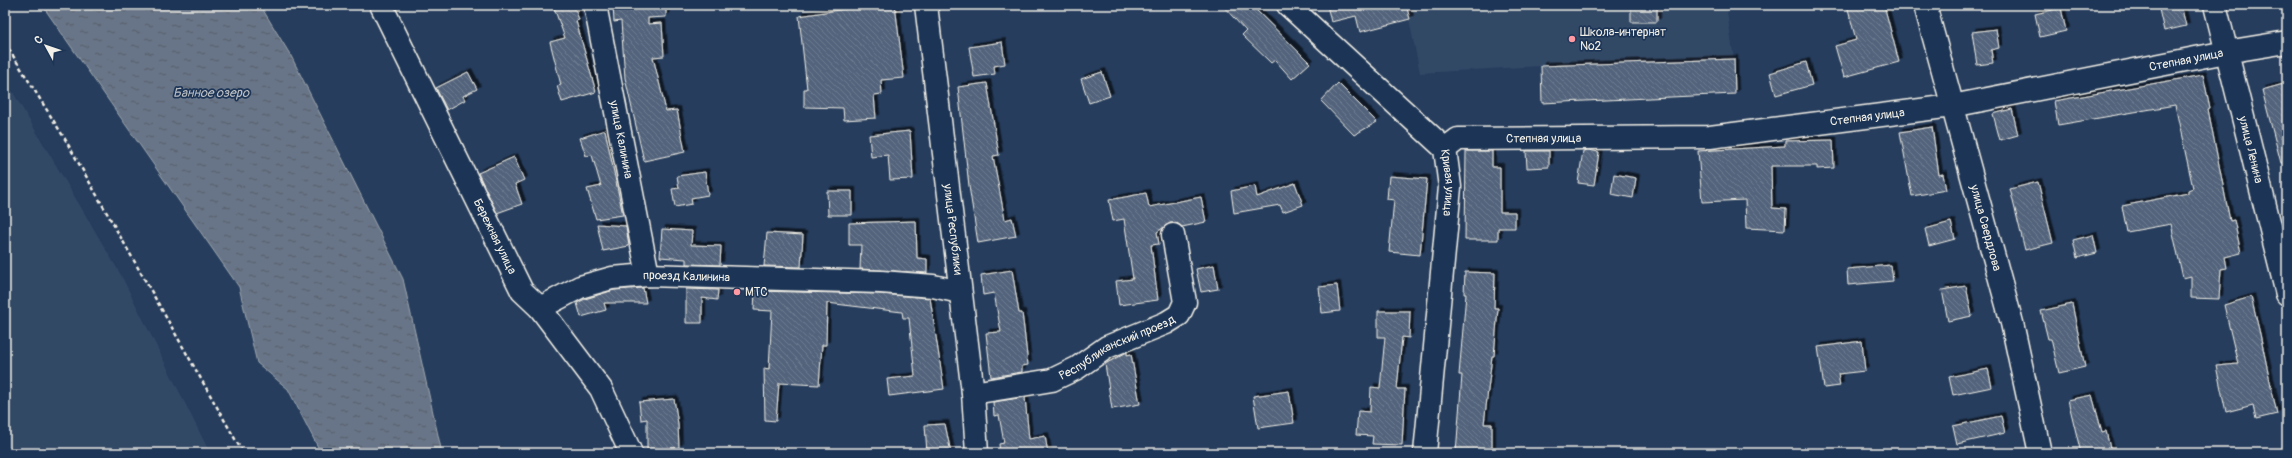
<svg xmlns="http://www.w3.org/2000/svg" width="2292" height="458" font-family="Pangolin,sans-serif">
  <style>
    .built { fill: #334966 }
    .water { fill: url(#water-ripples); stroke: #9fa7ae }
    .building { fill: url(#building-back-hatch); stroke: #f4f1e8; filter: url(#shadow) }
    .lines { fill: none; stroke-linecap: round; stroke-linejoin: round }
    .minor-casing { stroke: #f4f1e8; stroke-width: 25 }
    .path { stroke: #f4f1e8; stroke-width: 2.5; stroke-dasharray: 4 3; stroke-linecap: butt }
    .minor { stroke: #1d3557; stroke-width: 22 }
    .poi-dot { fill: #ff9aa2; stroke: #1d3557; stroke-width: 1.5 }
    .labels { text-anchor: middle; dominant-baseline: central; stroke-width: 3.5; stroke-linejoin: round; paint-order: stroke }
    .poi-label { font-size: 12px; fill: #f4f1e8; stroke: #1d3557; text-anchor: start }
    .street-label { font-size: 12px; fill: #f4f1e8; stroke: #1d3557 }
    .water-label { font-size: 13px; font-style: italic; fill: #bcbfc2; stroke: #1d3557 }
  </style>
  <defs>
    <pattern id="water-ripples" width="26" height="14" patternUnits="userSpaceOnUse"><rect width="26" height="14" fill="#677588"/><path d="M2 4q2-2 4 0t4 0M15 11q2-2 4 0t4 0" fill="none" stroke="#585e67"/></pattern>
    <pattern id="building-back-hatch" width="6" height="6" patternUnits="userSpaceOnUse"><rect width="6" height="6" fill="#52647b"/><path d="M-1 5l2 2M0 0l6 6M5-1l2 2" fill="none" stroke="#6c7b8e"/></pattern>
    <filter id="shadow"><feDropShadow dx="3.5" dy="-3.5" stdDeviation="0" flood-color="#0009"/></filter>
  </defs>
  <rect width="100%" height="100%" fill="#263d5d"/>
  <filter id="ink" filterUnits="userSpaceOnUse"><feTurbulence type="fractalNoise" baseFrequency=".025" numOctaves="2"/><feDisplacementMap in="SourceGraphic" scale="8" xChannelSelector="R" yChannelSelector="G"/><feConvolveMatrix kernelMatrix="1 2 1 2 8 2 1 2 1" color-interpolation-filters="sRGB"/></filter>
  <g filter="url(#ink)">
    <path class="built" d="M1406 5H1726L1734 59 1735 94 1542 103 1541 66 1420 73Z
      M5 79 121 275 210 453H5Z"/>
    <path class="water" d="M42 5H260L291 56 403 279 442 453H321L288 389 257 363 239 287Z"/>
    <path class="building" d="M553 5H574L579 20 576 21 596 92 562 102 557 86 561 85 550 42 565 38Z
      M613 5H666V17L648 18V24L662 23 664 56 653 57 666 111 677 110 685 152 644 161 625 78 621 21 614 22Z
      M871 5H895L904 78 881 80 882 94 874 95 876 118 844 120 843 108 804 107V89H807L799 16Z
      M1222 5H1251L1310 63 1292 79 1275 60 1271 63 1242 35 1246 31Z
      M1327 5H1406L1410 19 1360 32 1356 16 1331 22Z
      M1631 5H1657V22H1631Z
      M1847 5H1884L1899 62 1844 77 1835 46 1856 40Z
      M2158 5H2181L2186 26 2164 31Z
      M2061 8 2066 31 2040 37 2035 14Z
      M1996 29 1999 48 1991 50 1993 63 1977 65 1972 32Z
      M1002 42 1005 64 994 66 995 74 974 77 969 47Z
      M1734 59 1735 94 1542 103 1541 66Z
      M1806 62 1812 85 1776 95 1770 73Z
      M468 72 477 89 463 96 465 100 447 110 436 88Z
      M1102 72 1110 96 1089 103 1081 79Z
      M2203 75 2210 108 2208 109 2230 221 2234 220 2241 253 2225 257 2227 268 2221 269 2219 299 2191 298V276L2183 278 2171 224 2127 232 2122 206 2188 193V190L2193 188 2175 105 2058 125 2054 101Z
      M987 83 999 155 993 156 1005 220 1012 218 1016 236 978 243 969 186 958 87Z
      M1338 83 1377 122 1354 135 1321 101Z
      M2287 83V163H2281L2262 90Z
      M2012 109 2018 135 2000 140 1993 114Z
      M1932 127 1939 175 1943 174 1946 190 1912 196 1900 132Z
      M605 130 623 215 596 219 587 189 601 186 592 155 586 156 580 138Z
      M910 131 913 179 890 180 888 155 871 157 869 135Z
      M1833 140 1834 168 1817 169V166H1771L1772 208 1786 209 1785 230 1746 228 1745 200 1702 202 1698 151 1785 146V141Z
      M1588 150 1599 152 1594 185 1578 183 1583 151Z
      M1466 151H1492V167H1500V212H1515V228H1498V240H1465Z
      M1526 151H1549V167L1527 168Z
      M514 157 524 180 515 184 522 204 497 213 478 173Z
      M705 172 708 195 691 198 692 204 675 207 672 189 679 188 677 176Z
      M1614 174 1636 178 1633 198 1611 194Z
      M1389 176 1427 179 1420 255 1389 252 1394 200 1387 199Z
      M2038 182 2053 243 2025 250 2010 189Z
      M1295 183 1303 205 1283 212 1280 205 1234 213 1231 191 1255 186 1257 197Z
      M827 191H852V215H828Z
      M1146 193 1149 207 1201 197 1206 222 1182 227 1177 223H1170L1157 232 1159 244 1151 245 1158 300 1119 305 1116 281 1133 279 1124 219 1113 221 1109 200Z
      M916 221 917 258 927 259V273L860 269 861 245H849V223Z
      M1951 222 1955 239 1929 246 1925 229Z
      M597 224 626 226 629 246 603 251Z
      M662 229 692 231 691 245 721 246 720 265 686 264V259L660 257Z
      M767 233 803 235 801 267 764 266Z
      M2093 235 2097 253 2077 258 2073 240Z
      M1214 265 1218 289 1201 292 1196 269Z
      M1891 265 1893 281 1848 285 1847 269Z
      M1012 270 1019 313H1022L1024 329 1028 365 1022 366V372L991 377 986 333 1001 332 994 293 983 295 981 275Z
      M1465 272 1495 273 1494 308H1498L1494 356H1492L1484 424H1492V453H1456L1462 375H1459L1466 294H1464Z
      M1337 285 1340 311 1322 313 1319 287Z
      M1966 286 1972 316 1948 321 1942 290Z
      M643 288 646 303H604L606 310 581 317 577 303 585 299 614 290Z
      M686 289 718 290 717 300 702 298V323H686Z
      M755 291 880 294 930 298 944 389 889 396 887 379 915 376 909 318H903L902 312 827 303 826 345H822L819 385 779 383 776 421 765 420 764 368 769 369 772 311 754 310Z
      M2251 297 2260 334 2277 414 2256 419 2253 405 2226 412 2216 366 2238 364 2224 305Z
      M2072 304 2085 367 2059 373 2051 339H2048L2041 311Z
      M1378 311H1410L1409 338 1402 337 1397 389H1405L1402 445 1372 444 1373 436 1356 435 1358 411 1370 412 1371 387 1380 388 1385 337H1378Z
      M1862 341 1865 371 1838 374 1840 386 1824 388 1818 347Z
      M1127 352V355L1131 354 1140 404 1112 409 1105 364Z
      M1988 369 1992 387 1953 395 1949 377Z
      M1289 391 1294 423 1258 428 1253 396Z
      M2092 395 2102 432 2106 431 2111 453H2081L2068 400Z
      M1025 397 1029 439 1045 436 1048 453H1000L999 444 1004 443 999 415 994 416 993 402Z
      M674 399 678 424 679 448 647 449V419L641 420 639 402Z
      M2001 416 2005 433 1957 444 1953 426Z
      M945 424 951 453H927L925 425Z"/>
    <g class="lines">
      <defs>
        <g id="minor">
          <path id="s1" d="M381 5 522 291 540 308 601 389 631 453"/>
          <path id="s2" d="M595 5 648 275"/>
          <path id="s3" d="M926 5 973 393 977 453"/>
          <path id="s4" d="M1288 5 1445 149 1450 187 1425 453"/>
          <path id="s5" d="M1925 5 2012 323 2040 453"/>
          <path id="s6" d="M2215 5 2287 294"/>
          <path id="s7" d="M1445 149 1458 139 1710 137 1952 106 2226 52 2287 42"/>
          <path id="s8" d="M540 308 580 287 612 278 648 275 881 282 933 286 960 292"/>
          <path id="s9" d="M973 393 1052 380 1077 368 1107 347 1166 323 1179 315 1185 302 1173 235"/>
        </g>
      </defs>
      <use href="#minor" class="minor-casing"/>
      <path class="path" d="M5 43 65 139 243 453"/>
      <use href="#minor" class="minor"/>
    </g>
  </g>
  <g class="poi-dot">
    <circle cx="1572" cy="39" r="4"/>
    <circle cx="737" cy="292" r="4"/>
  </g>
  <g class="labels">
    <g class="poi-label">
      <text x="1580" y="32">Школа-интернат<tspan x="1580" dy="14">№2</tspan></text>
      <text x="745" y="292">МТС</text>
    </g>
    <g class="street-label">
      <text stroke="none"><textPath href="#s7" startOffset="751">Степная улица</textPath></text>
      <text stroke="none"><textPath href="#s7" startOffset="427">Степная улица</textPath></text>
      <text stroke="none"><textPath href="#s7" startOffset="102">Степная улица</textPath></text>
      <text stroke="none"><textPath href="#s2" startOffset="137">улица Калинина</textPath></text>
      <text stroke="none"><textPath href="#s6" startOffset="149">улица Ленина</textPath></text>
      <text stroke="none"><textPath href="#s4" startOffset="247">Кривая улица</textPath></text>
      <text stroke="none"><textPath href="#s5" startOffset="231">улица Свердлова</textPath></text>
      <text stroke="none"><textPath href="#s3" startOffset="226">улица Республики</textPath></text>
      <text stroke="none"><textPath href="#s1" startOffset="258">Бережная улица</textPath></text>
      <text stroke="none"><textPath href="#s8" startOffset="153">проезд Калинина</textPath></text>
      <text stroke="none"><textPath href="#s9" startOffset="153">Республиканский проезд</textPath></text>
    </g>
    <g class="water-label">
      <text x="211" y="93">Банное озеро</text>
    </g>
  </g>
  <rect width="2292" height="458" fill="none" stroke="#1d3557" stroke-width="20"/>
  <rect x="10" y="10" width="2272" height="438" fill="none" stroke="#f4f1e8" stroke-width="1.5" filter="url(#ink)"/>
  <g transform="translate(46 46) rotate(310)" stroke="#1d3557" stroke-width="3" paint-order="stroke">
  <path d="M0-3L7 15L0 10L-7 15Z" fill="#f4f1e8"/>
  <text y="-6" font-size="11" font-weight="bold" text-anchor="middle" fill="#f4f1e8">С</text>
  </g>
</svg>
